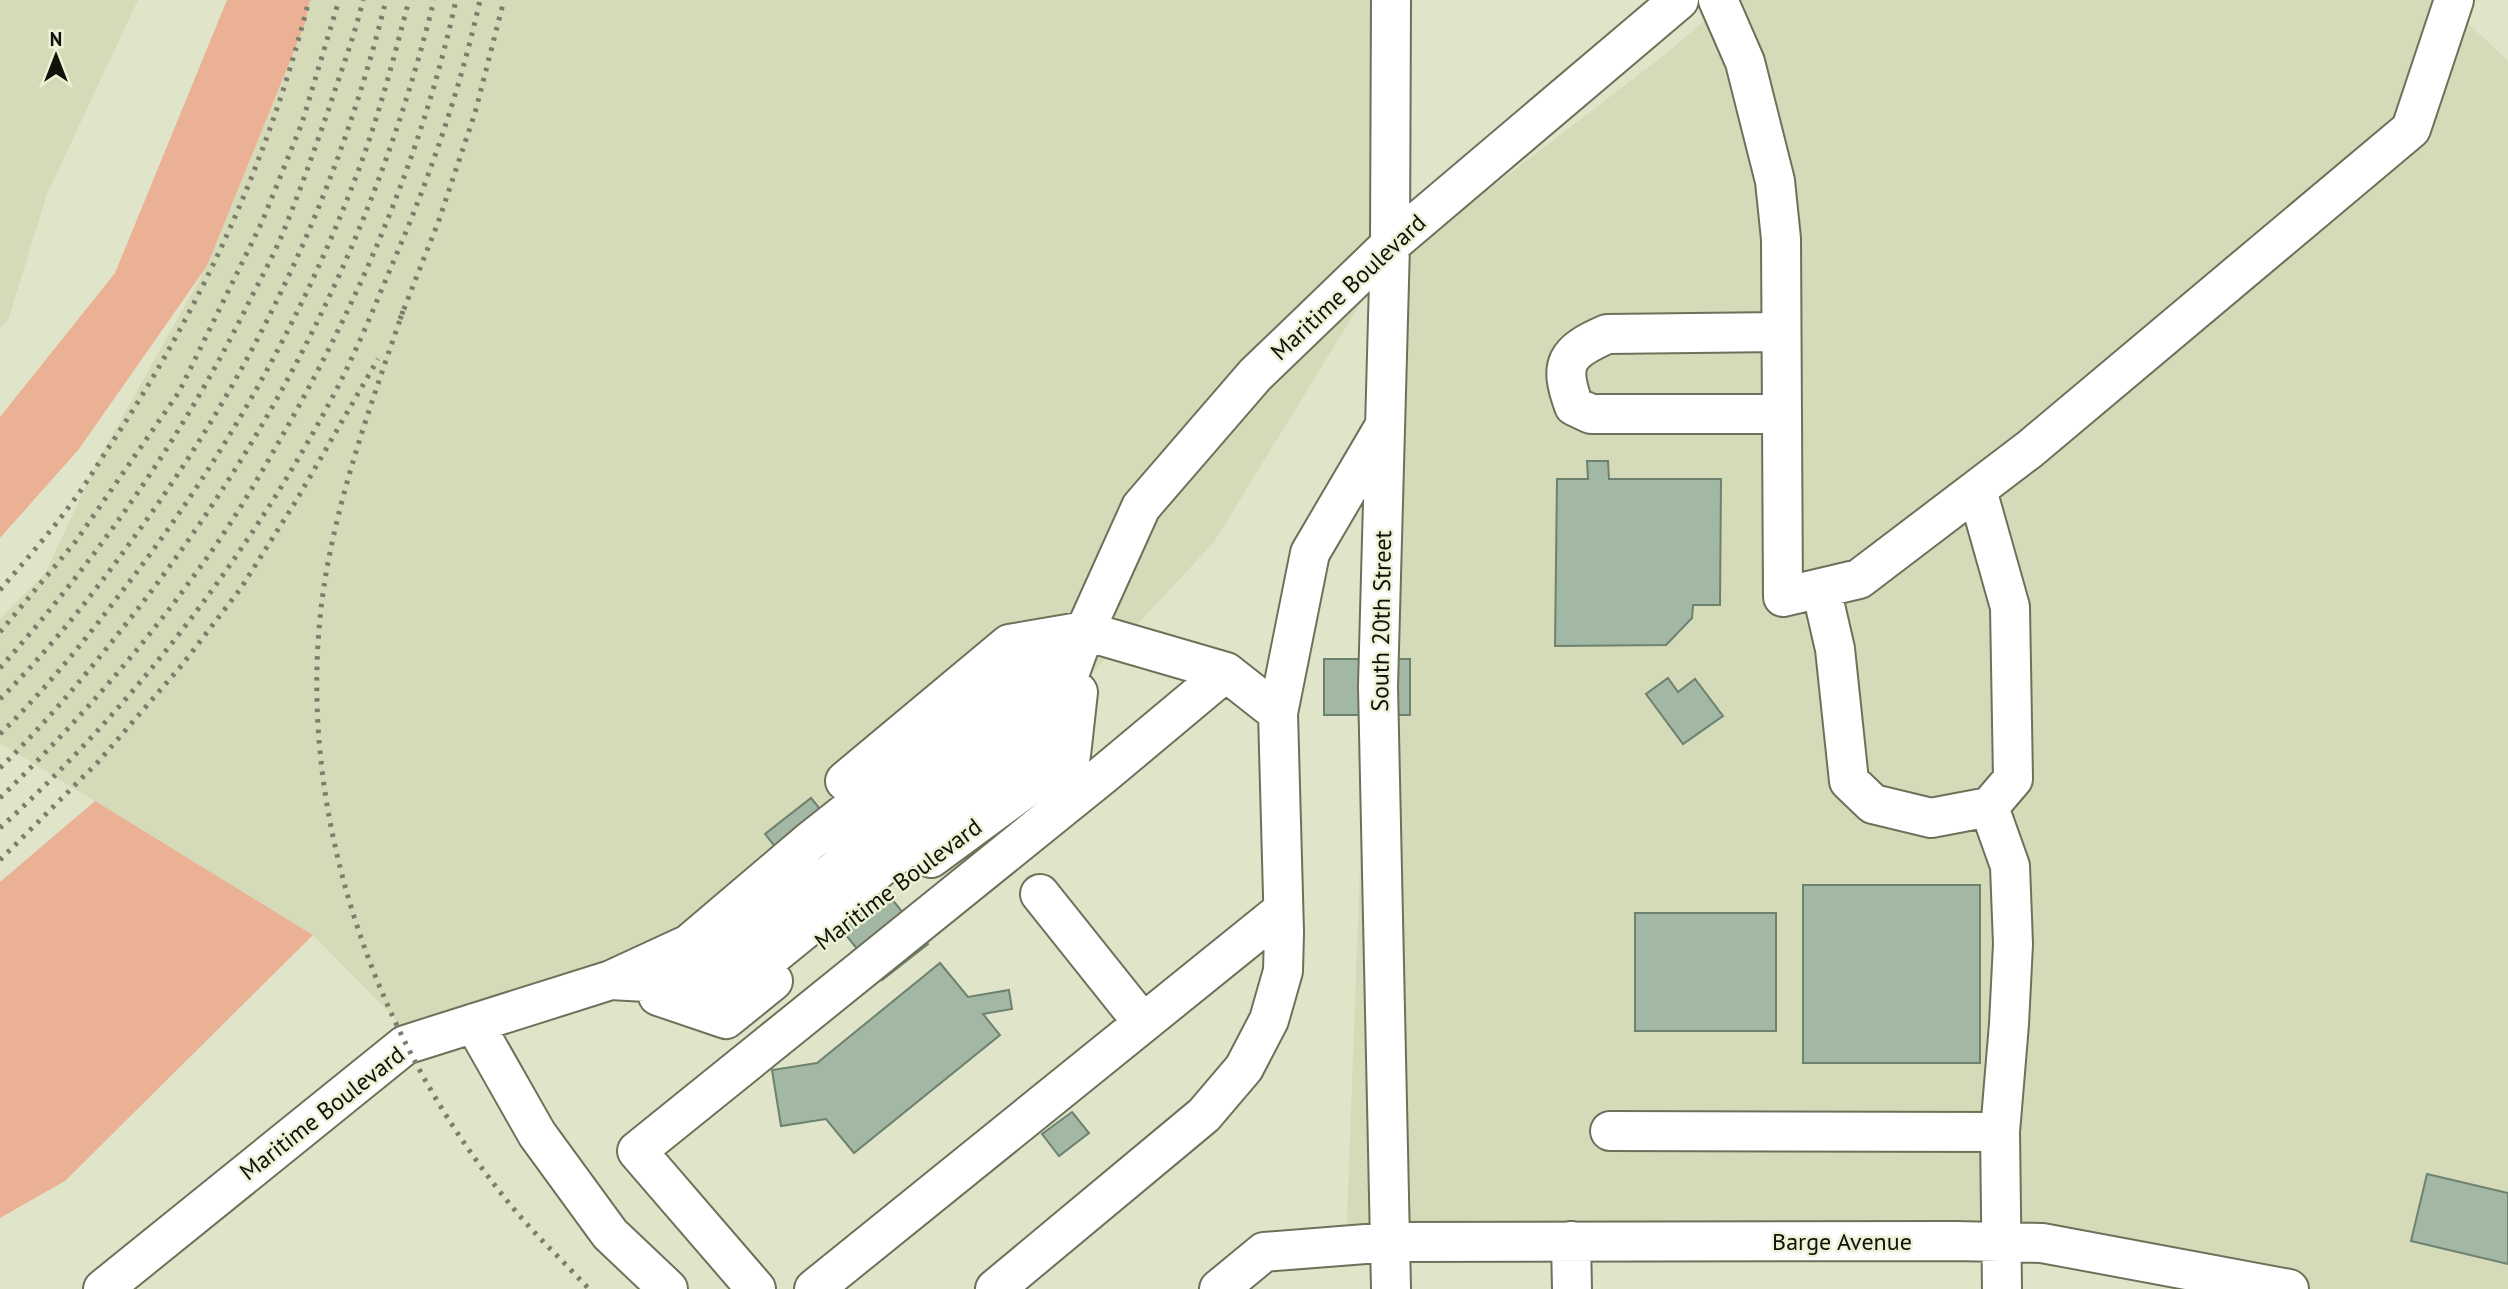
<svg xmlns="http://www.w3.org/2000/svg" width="2508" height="1289" font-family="'PT Sans',sans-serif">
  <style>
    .built { fill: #d5dab8 }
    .green { fill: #eab195 }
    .building { fill: #a2b8a5; stroke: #6d816f; stroke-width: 2 }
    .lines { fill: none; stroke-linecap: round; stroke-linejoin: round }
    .minor-casing { stroke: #6e715a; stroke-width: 42 }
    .minor { stroke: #fff; stroke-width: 38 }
    .rail { stroke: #7b7e6c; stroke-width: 5; stroke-dasharray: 3.5 7; stroke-linecap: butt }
    .labels { text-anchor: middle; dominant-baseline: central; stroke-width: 5; stroke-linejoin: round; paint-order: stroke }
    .street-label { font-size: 24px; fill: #101108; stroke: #edf2d7 }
  </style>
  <rect width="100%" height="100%" fill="#e0e5ca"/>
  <path class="built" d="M0 0H138L47 194 8 320 0 328Z
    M310 0H1389V257L1214 542 903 876 538 996 416 1040 313 935 0 743V619L46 572 96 464 207 266 305 25Z
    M1728 0H2443L2508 61V1289H2277L2114 1257 1346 1247 1370 594 1390 265 1667 53Z"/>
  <path class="green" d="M227 0H310L305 24 207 266 79 449 0 538V417L115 273Z
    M95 801 313 935 65 1181 0 1218V882Z"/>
  <path class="building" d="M1587 461H1608L1609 479H1721L1720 605H1693L1692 618 1666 645 1555 646 1557 479H1588Z
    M1324 659H1410V715H1324Z
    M1668 678 1678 692 1695 679 1723 716 1683 744 1646 694Z
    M811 798 928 944 882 980 765 834Z
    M1803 885H1980V1063H1803Z
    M1635 913H1776V1031H1635Z
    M940 963 968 997 1009 990 1012 1009 983 1014 1000 1035 854 1153 826 1119 781 1126 772 1070 817 1063Z
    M1072 1112 1089 1133 1059 1156 1042 1134Z
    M2427 1174 2508 1193V1264L2411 1241Z"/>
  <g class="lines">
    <defs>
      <path id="minor" d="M1391 0 1390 245 1378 686 1391 1289
        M1718 0 1745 62 1775 181 1781 239 1783 597 1859 579 2030 449 2411 129 2454 0
        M1781 332 1607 334C1566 352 1558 363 1574 406L1591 414H1782
        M1821 588 1835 649 1849 781 1873 804 1931 818 1989 807 2013 779 2010 607 1977 490
        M845 781 1009 644 1085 631 1226 672 1278 713
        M1989 807 2010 866 2013 944 2009 1024 2000 1132
        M931 858 1071 755 1078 692
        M1040 894 1143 1023
        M665 973 704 968 833 872 1040 697 1062 664
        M611 980 734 987 1049 730 1085 631 1141 507 1255 375 1390 245 1679 0
        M658 996 726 1019 773 981
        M474 1023 537 1134 610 1234 668 1289
        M1610 1131 2000 1132 2002 1289
        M1571 1241 1572 1289
        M103 1289 405 1045 611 980 689 944 809 842 1016 678 1085 631
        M756 1289 637 1151 1104 774 1226 672
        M814 1289 1283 910
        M995 1289 1204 1115 1244 1068 1269 1020 1283 971 1284 932 1278 713 1310 553 1384 427
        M1219 1289 1264 1252 1391 1242 1955 1241 2042 1243 2289 1289"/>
    </defs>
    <use href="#minor" class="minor-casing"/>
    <use href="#minor" class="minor"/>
    <path class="rail" d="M403 311C374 396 343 480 327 568 287 789 368 1031 509 1203 533 1233 563 1261 589 1289
      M400 319 439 220 475 113 504 0
      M0 590C24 562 49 534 71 504 87 483 100 460 115 438 203 304 270 156 309 0
      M0 632 76 541 179 392 262 222 302 123 339 0
      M0 668C99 557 184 435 249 302 261 278 274 255 284 230 300 191 314 151 328 111 340 74 354 38 363 0
      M0 699C49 650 92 596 132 540 251 378 338 195 386 0
      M0 734C44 691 83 643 120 594 218 468 297 330 354 182 377 123 393 61 409 0
      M0 768C44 725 84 677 122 629 271 442 377 232 434 0
      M0 798C73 727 142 649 201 566 232 524 259 477 285 431 361 296 423 152 456 0
      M0 828C132 708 247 558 331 400 354 357 373 310 392 265 429 179 460 91 480 0
      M0 860 98 762 182 665 241 588 296 501 378 359"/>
  </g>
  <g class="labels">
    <g class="street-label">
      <text transform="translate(1348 287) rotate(-43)">Maritime Boulevard</text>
      <text transform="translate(1381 621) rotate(-89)">South 20th Street</text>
      <text transform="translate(898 884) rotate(-37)">Maritime Boulevard</text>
      <text transform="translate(322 1113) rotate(-38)">Maritime Boulevard</text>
      <text x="1842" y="1241">Barge Avenue</text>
    </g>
  </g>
  <g transform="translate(56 56)" stroke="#edf2d7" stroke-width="5" paint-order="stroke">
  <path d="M0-5L12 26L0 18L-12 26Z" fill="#101108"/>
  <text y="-10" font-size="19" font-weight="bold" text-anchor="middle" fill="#101108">N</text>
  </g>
</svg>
